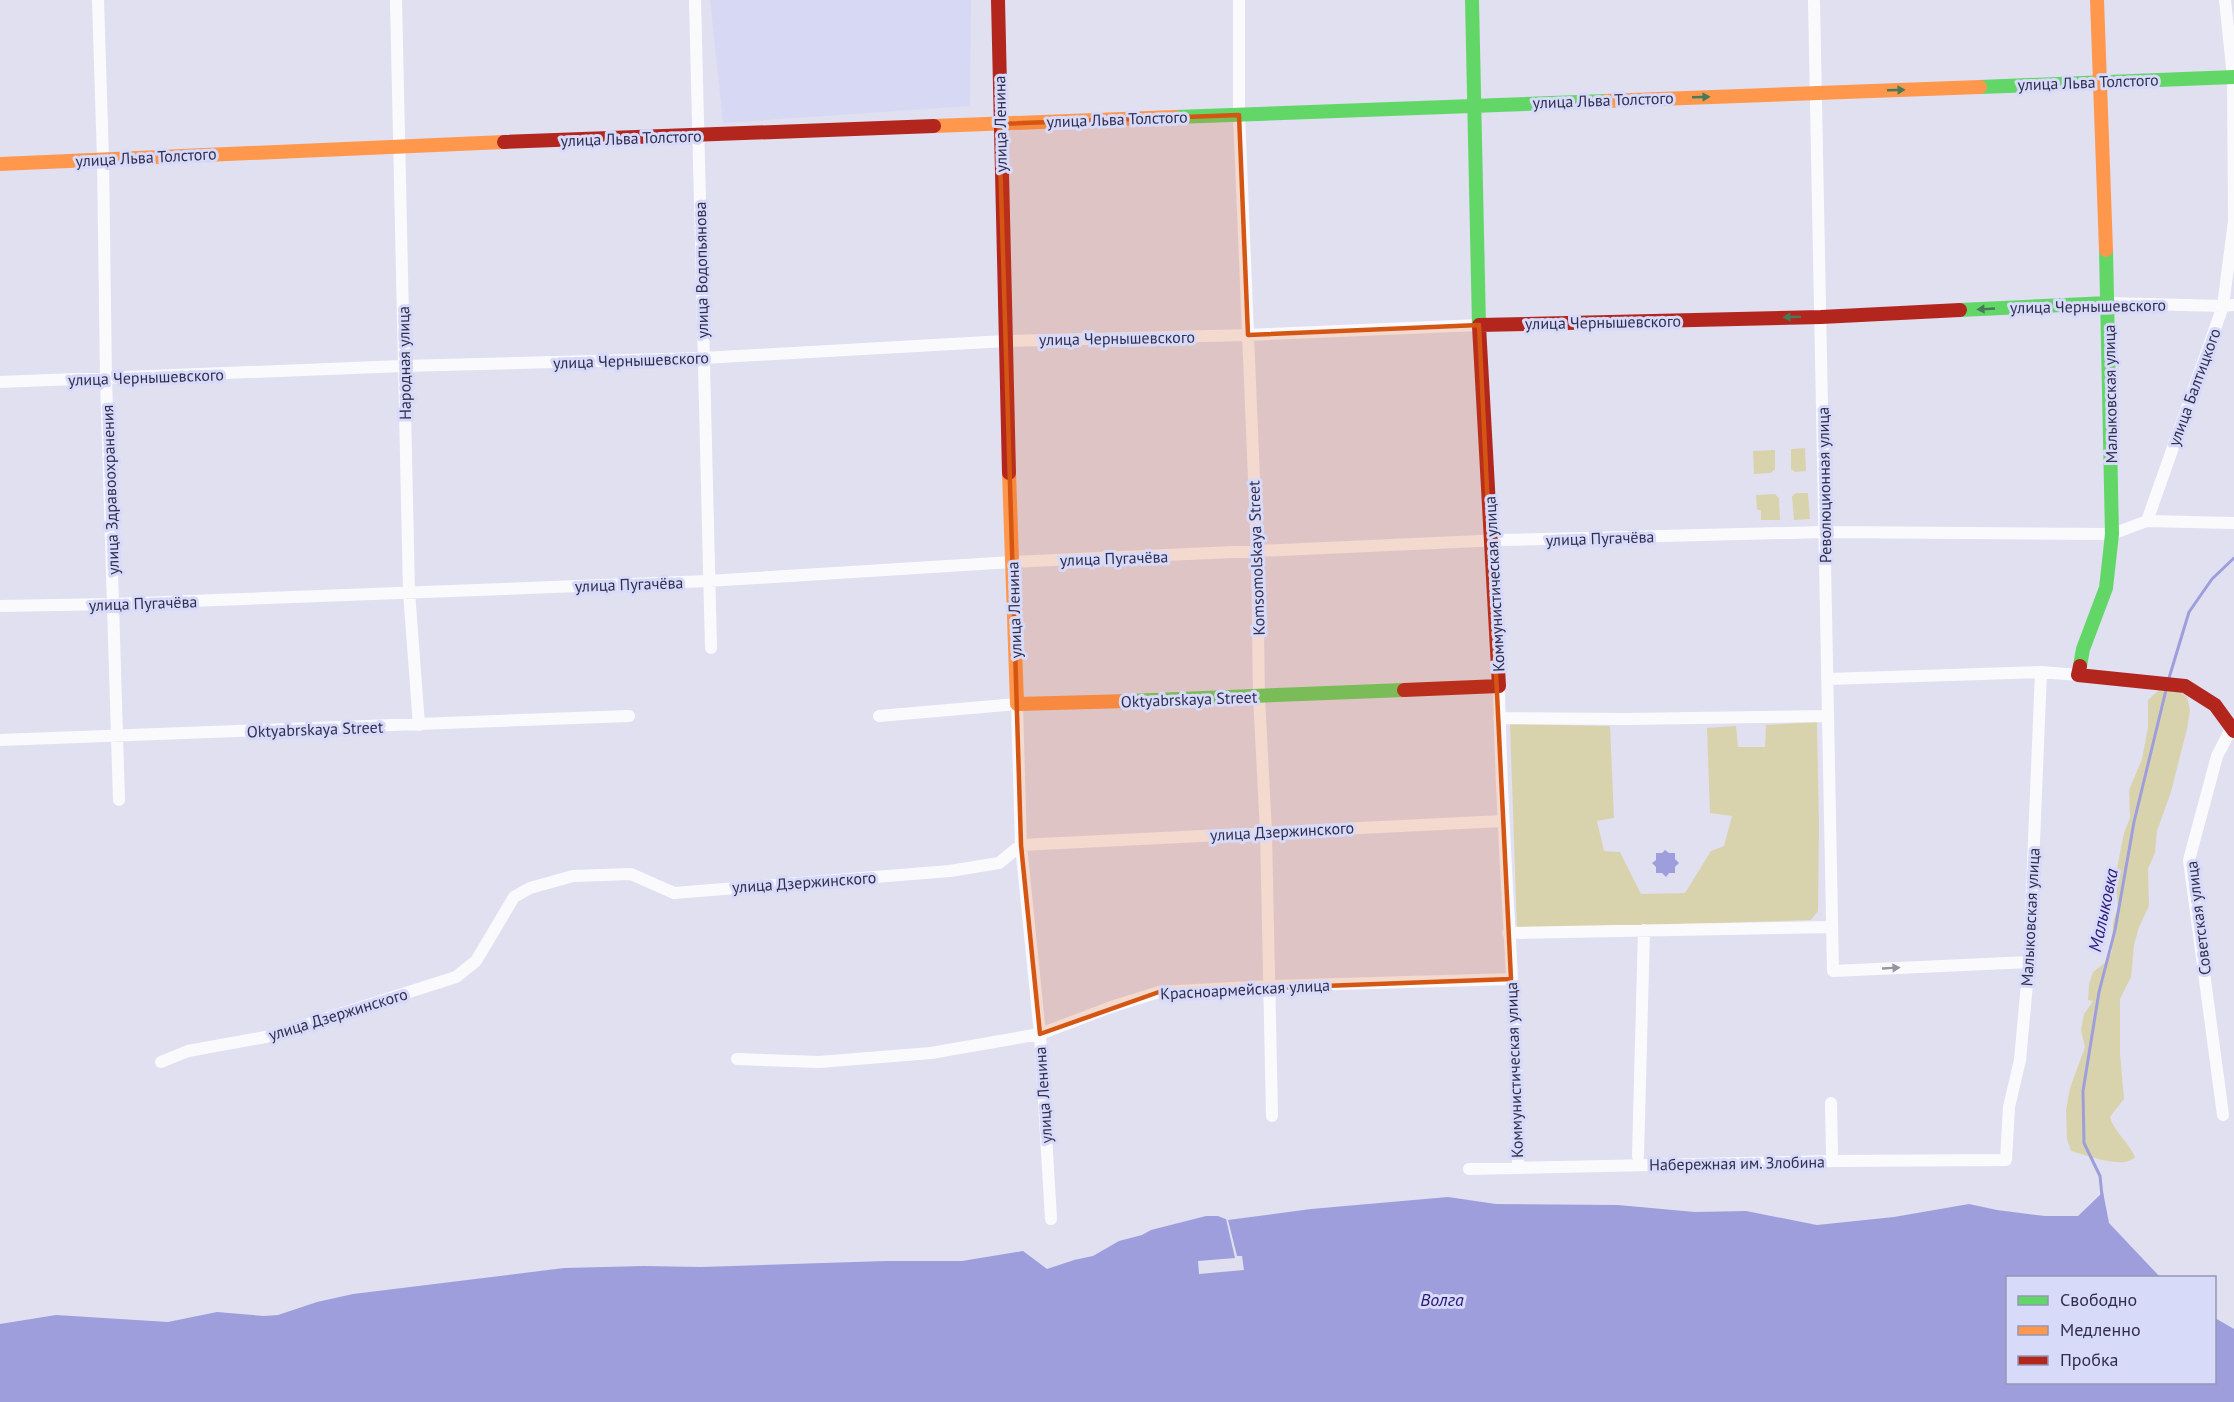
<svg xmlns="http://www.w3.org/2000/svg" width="2234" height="1402" font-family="'PT Sans',sans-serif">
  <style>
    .built { fill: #d7d8f3 }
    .green { fill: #d9d3ad }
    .water { fill: #9e9edd }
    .pier { fill: #e0e0f1 }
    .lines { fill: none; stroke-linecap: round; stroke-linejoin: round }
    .stream { stroke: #9e9edd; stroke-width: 3 }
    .street { stroke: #fafafd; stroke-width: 12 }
    .fast { stroke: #63d668; stroke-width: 14 }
    .slow { stroke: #ff974d; stroke-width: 14 }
    .jam { stroke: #b3261e; stroke-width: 14 }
    .oneway { fill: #467a59 }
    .oneway2 { fill: #9494a5 }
    .marked { fill: #d55512; fill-opacity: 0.2; stroke: #d55512; stroke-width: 4.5; stroke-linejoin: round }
    .labels { text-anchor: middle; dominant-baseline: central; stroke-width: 6; stroke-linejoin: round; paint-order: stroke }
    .street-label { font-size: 16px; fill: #2e2f4d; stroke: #d8daf9 }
    .water-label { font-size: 18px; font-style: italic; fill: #2a1678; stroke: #d8daf9 }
  </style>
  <rect width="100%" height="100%" fill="#e0e0f1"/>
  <path class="built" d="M710 0H971L970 106 723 123Z"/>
  <path class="green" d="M1805 448 1806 471 1795 472 1791 469V449Z
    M1775 450V469L1771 473 1754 474 1753 451Z
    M1796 493H1808L1810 519 1794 520 1792 496Z
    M1775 494 1779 498 1780 520H1761V510H1757L1756 495Z
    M2160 689 2178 690 2187 697 2190 710 2187 729 2171 792 2157 831 2155 853 2148 869 2149 906 2139 927 2134 945 2131 977 2120 999V1053L2124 1099 2110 1117C2113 1130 2129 1143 2135 1157 2124 1170 2086 1155 2071 1151L2067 1139 2066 1110 2070 1088 2085 1047 2081 1030 2084 1014 2093 1001 2088 1000 2089 984 2093 972 2106 962 2112 952 2113 922 2118 907 2115 879 2124 833 2130 818 2129 790 2142 759 2148 727V700Z
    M1817 722 1819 826 1818 911 1811 920 1519 929 1517 928 1510 724 1610 726 1614 818 1597 821 1604 851 1620 852 1641 894 1685 893 1711 851 1724 846 1732 816 1710 813 1707 728 1736 726 1738 747H1765L1766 725Z"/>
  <path class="water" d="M1665 850 1669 853H1675V859L1679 863 1675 867V873H1669L1666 877 1662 873H1656V867L1652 863 1656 860V853H1662Z
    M2103 1192 2109 1223 2160 1277 2008 1278V1382H2214L2215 1318 2234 1329V1402H0V1324L56 1315 168 1322 217 1312 264 1316 278 1315 317 1302 353 1294 564 1268 644 1266 701 1267 885 1261H962L1023 1251 1047 1269 1074 1260 1093 1256 1119 1241 1142 1235 1151 1230 1206 1216H1218L1228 1220 1311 1209 1448 1197 1496 1204 1618 1205 1695 1212 1746 1211 1817 1225 1894 1217 1969 1204 1997 1210 2045 1216H2078Z"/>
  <path class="pier" d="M1226 1219 1228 1220 1237 1256H1242L1244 1270 1199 1274 1198 1261 1235 1258Z"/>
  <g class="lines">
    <path class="stream" d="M2169 678 2189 612 2212 579 2234 558
      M2102 1196 2100 1176 2084 1143 2083 1091 2099 992 2115 930 2134 822 2166 690"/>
    <path class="street" d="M98 0 103 159 106 379 119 800
      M396 0 409 592 419 725
      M695 0 711 648
      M1239 0V115L1257 552 1259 697 1266 832 1272 1116
      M1814 0 1833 971 2029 962
      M2108 303 2223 306 2234 305
      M0 382 403 366 703 358 1005 341 1248 335 1479 325
      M2147 521 2223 306 2234 221 2233 77 2225 0
      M0 606 113 604 708 581 1012 562 1501 540 1825 532 2112 534 2147 521 2234 523
      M1828 679 2041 672 2078 675
      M1499 686C1501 847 1518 1007 1518 1168
      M879 716 1017 704 1021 845 1040 1034 1051 1219
      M1499 718 1627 719 1826 716
      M0 740 629 716
      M1508 933 1831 927
      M737 1059 819 1062 931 1053 1040 1034 1111 1007 1159 992 1269 986 1511 979
      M161 1062 188 1051 271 1036 456 977 476 961 514 897 530 888 573 876 631 874 674 893 950 871 999 863 1021 845 1502 821
      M1831 1103 1832 1153
      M2223 1115 2189 860 2217 756 2232 727
      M1638 1156 1644 930
      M1469 1169 1833 1161 2006 1160 2009 1107 2020 1060 2029 962 2041 672"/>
    <path class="fast" d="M1472 0 1479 326
      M1980 87 2234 77
      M1175 117 1606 101
      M1960 310 2108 303
      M2080 666 2083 649 2106 588 2112 534 2106 250
      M1129 701 1404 690"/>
    <path class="slow" d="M2097 0 2106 250
      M1606 101 1980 87
      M934 126 1175 117
      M0 164 504 142
      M1009 473 1017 704 1129 701"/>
    <path class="jam" d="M998 0 1009 473
      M504 142 934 126
      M1479 325 1821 317 1960 310
      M2080 666 2078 675 2185 686 2215 705 2234 731
      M1404 690 1499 686 1479 326"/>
  </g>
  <defs><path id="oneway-solid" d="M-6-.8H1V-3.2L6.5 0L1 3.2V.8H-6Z" transform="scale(1.5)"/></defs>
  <g class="oneway">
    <use href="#oneway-solid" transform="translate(1896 90) rotate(-2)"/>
    <use href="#oneway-solid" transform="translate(1701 97) rotate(-2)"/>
    <use href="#oneway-solid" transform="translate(1986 309) rotate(177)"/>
    <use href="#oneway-solid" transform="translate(1792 317) rotate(179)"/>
  </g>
  <use class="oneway2" href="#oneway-solid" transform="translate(1891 968) rotate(-3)"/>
  <path class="marked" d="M1239 115 1248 335 1479 325 1511 979 1159 992 1040 1034 1021 845 999 124Z"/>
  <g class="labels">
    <g class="street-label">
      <text transform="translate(2088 82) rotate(-2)">улица Льва Толстого</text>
      <text transform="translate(1603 100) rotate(-2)">улица Льва Толстого</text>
      <text transform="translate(1117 119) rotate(-2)">улица Льва Толстого</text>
      <text transform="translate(1000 124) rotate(-91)">улица Ленина</text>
      <text transform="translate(631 138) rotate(-2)">улица Льва Толстого</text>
      <text transform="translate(146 157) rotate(-3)">улица Льва Толстого</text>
      <text transform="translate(701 270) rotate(-91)">улица Водопьянова</text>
      <text transform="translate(2088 306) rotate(-1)">улица Чернышевского</text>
      <text transform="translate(1603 322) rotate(-1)">улица Чернышевского</text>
      <text transform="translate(1117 338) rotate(-1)">улица Чернышевского</text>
      <text transform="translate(631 360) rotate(-2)">улица Чернышевского</text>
      <text transform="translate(404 363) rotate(-91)">Народная улица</text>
      <text transform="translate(146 377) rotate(-2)">улица Чернышевского</text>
      <text transform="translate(2194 387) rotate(-70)">улица Балтицкого</text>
      <text transform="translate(2110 394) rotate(-91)">Малыковская улица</text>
      <text transform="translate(1824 485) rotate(-91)">Революционная улица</text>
      <text transform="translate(110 490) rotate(-92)">улица Здравоохранения</text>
      <text transform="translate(1600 538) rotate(-2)">улица Пугачёва</text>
      <text transform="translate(1114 558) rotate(-2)">улица Пугачёва</text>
      <text transform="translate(1256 558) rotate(-92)">Komsomolskaya Street</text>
      <text transform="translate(629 584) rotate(-2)">улица Пугачёва</text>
      <text transform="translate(1494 584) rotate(-93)">Коммунистическая улица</text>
      <text transform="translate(143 603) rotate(-2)">улица Пугачёва</text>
      <text transform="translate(1014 610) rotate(-92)">улица Ленина</text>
      <text transform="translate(1189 699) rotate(-2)">Oktyabrskaya Street</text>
      <text transform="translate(315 729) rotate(-2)">Oktyabrskaya Street</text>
      <text transform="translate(1282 831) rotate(-3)">улица Дзержинского</text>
      <text transform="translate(804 882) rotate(-4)">улица Дзержинского</text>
      <text transform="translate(2030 917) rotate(-87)">Малыковская улица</text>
      <text transform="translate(2198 918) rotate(-97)">Советская улица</text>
      <text transform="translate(1245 989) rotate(-3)">Красноармейская улица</text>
      <text transform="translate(338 1014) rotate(-17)">улица Дзержинского</text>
      <text transform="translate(1514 1070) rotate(-92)">Коммунистическая улица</text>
      <text transform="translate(1043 1095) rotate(-94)">улица Ленина</text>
      <text transform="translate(1737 1163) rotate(-1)">Набережная им. Злобина</text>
    </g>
    <g class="water-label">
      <text transform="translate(2103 910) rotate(-78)">Малыковка</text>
      <text x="1442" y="1299">Волга</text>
    </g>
  </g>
  <rect x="2006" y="1276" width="210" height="108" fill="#d8daf9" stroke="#9496b4" stroke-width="1.5"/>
  <rect x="2018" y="1296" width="30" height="9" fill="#63d668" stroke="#9496b4" stroke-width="1.5"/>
  <text x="2060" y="1306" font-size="18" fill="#2e2f4d">Свободно</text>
  <rect x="2018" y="1326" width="30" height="9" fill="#ff974d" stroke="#9496b4" stroke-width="1.5"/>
  <text x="2060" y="1336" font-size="18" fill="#2e2f4d">Медленно</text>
  <rect x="2018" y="1356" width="30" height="9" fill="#b3261e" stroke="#9496b4" stroke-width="1.5"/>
  <text x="2060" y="1366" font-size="18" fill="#2e2f4d">Пробка</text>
</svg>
